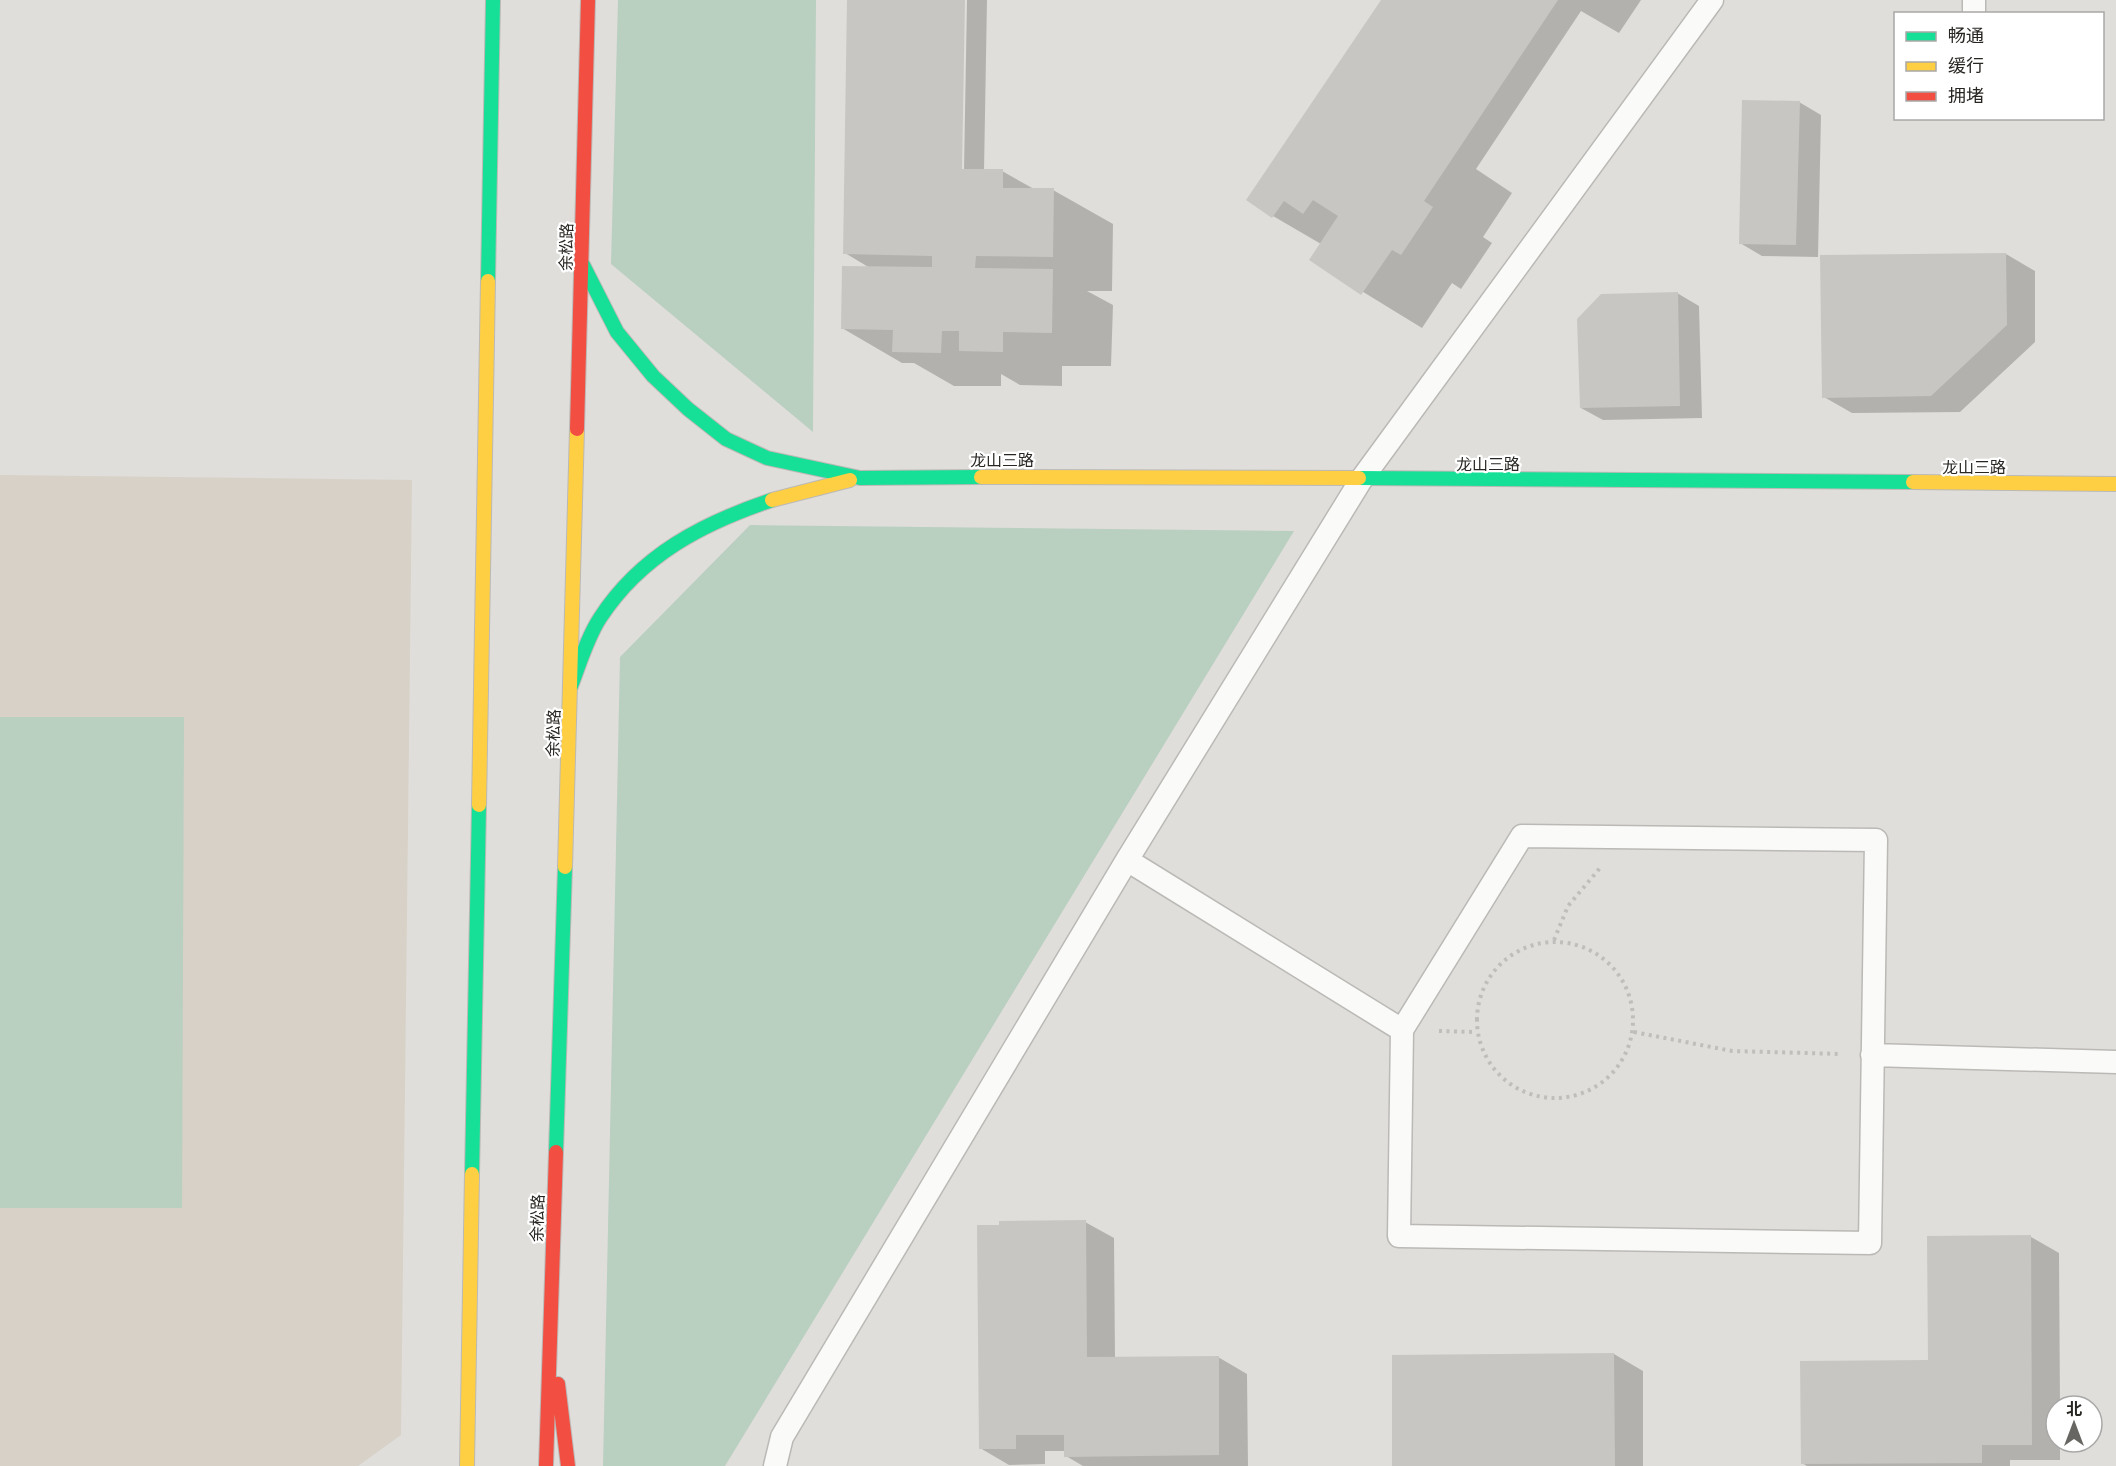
<svg xmlns="http://www.w3.org/2000/svg" width="2116" height="1466" font-family="'Open Sans','Noto Sans SC',sans-serif">
  <style>
    .built { fill: #d7d1c7 }
    .green { fill: #b9cfc0 }
    .shadow { fill: #0003 }
    .building { fill: #c8c6c3 }
    .lines { fill: none; stroke-linecap: round; stroke-linejoin: round }
    .lane-casing { stroke: #bbb9b6; stroke-width: 25 }
    .fast-casing { stroke: #bbb9b6; stroke-width: 16 }
    .slow-casing { stroke: #bbb9b6; stroke-width: 16 }
    .jam-casing { stroke: #bbb9b6; stroke-width: 16 }
    .path { stroke: #bfbebc; stroke-width: 4; stroke-dasharray: 3 4.5; stroke-linecap: butt }
    .lane { stroke: #fafaf9; stroke-width: 22 }
    .fast { stroke: #16e098; stroke-width: 14 }
    .slow { stroke: #ffcf43; stroke-width: 14 }
    .jam { stroke: #f24e42; stroke-width: 14 }
    .labels { text-anchor: middle; dominant-baseline: central; stroke-width: 4.5; stroke-linejoin: round; paint-order: stroke }
    .street-label { font-size: 16px; fill: #282622; stroke: #fff }
  </style>
  <rect width="100%" height="100%" fill="#e0deda"/>
  <path class="built" d="M0 475 412 480 401 1435 358 1466H0Z"/>
  <path class="green" d="M618 0H816L813 432 611 264Z
    M750 525 1294 531 725 1466H603L620 657Z
    M0 717H184L182 1208H0Z"/>
  <path class="shadow" d="M849 0H964L961 170H964L967 0H987L984 171H1002L1034 189 1053 190 1113 224 1112 291H1087L1113 305 1111 366H1062V386L1020 385 1001 374V386H954L914 363H902L842 328 870 268 845 253Z
    M1383 0H1641L1619 33 1581 11 1476 169 1512 193 1483 237 1492 243 1461 289 1452 283 1422 328 1311 260 1321 244 1273 216Z
    M1799 102 1821 115 1818 257 1762 256 1740 243Z
    M2006 254 2035 271V342L1960 412 1852 413 1824 397Z
    M1677 293 1699 306 1702 418 1603 420 1581 408Z
    M1085 1222 1114 1238 1115 1358 1218 1357 1247 1374 1248 1466H1083L1066 1456V1451H1045V1464L1009 1465 980 1448Z
    M2031 1237 2059 1253 2060 1406H2056V1442H2060V1460H2010V1466H1807L1802 1463 1929 1361Z
    M1614 1354 1643 1371V1466H1394Z"/>
  <path class="building" d="M847 0H965L962 169H1003V188H1054L1053 257 976 256 975 268 1053 269 1052 333 1003 332V352L959 351V331H942L941 353 892 352 893 330 841 329 842 266 932 267V256L843 254Z
    M1381 0H1558L1424 201 1433 207 1401 255 1392 250 1361 295 1309 260 1338 216 1313 200 1303 214 1284 201 1272 218 1246 200Z
    M1742 100 1800 101 1796 245 1739 244Z
    M2006 253 2007 325 1931 396 1822 398 1820 255Z
    M1678 292 1680 406 1580 408 1577 319 1601 294Z
    M1086 1220 1087 1357 1219 1356V1455L1064 1457V1435H1016V1449H979L977 1225H999V1221Z
    M2031 1235 2032 1445H1982V1463L1801 1464 1800 1361 1928 1360 1927 1236Z
    M1614 1353 1615 1466H1392V1355Z"/>
  <g class="lines">
    <defs>
      <path id="lane" d="M1974 14V0
        M1522 836 1876 840 1870 1243 1399 1236 1402 1030Z
        M1127 860 1402 1030
        M1872 1055 2116 1062
        M775 1466 782 1437 1127 860 1361 480 1712 0"/>
      <path id="fast" d="M583 265 617 332 653 376 688 409 726 439 767 458 860 478 981 477
        M488 281 493 0
        M1359 478 1913 482
        M571 686C580 663 587 638 600 618 641 555 703 523 772 500
        M556 1152 565 867
        M472 1174 479 805"/>
      <path id="slow" d="M981 477 1359 478
        M1913 482 2116 484
        M772 500 850 480
        M479 805 488 281
        M565 867 577 429
        M467 1466 472 1174"/>
      <path id="jam" d="M577 429 588 0
        M558 1384 568 1466
        M546 1466 556 1152"/>
    </defs>
    <use href="#lane" class="lane-casing"/>
    <use href="#fast" class="fast-casing"/>
    <use href="#slow" class="slow-casing"/>
    <use href="#jam" class="jam-casing"/>
    <path class="path" d="M1554 940 1568 906 1600 868
      M1477 1020a78 78 0 1 1 156 0a78 78 0 1 1-156 0Z
      M1439 1031 1475 1032
      M1634 1032 1732 1051 1842 1054"/>
    <use href="#lane" class="lane"/>
    <use href="#fast" class="fast"/>
    <use href="#slow" class="slow"/>
    <use href="#jam" class="jam"/>
  </g>
  <g class="labels">
    <g class="street-label">
      <text transform="translate(566 247) rotate(-89)">余松路</text>
      <text x="1002" y="460">龙山三路</text>
      <text x="1488" y="464">龙山三路</text>
      <text x="1974" y="467">龙山三路</text>
      <text transform="translate(553 733) rotate(-88)">余松路</text>
      <text transform="translate(537 1218) rotate(-88)">余松路</text>
    </g>
  </g>
  <rect x="1894" y="12" width="210" height="108" fill="#ffffff" stroke="#a9a8a7" stroke-width="1.5"/>
  <rect x="1906" y="32" width="30" height="9" fill="#16e098" stroke="#a9a8a7" stroke-width="1.5"/>
  <text x="1948" y="42" font-size="18" fill="#282622">畅通</text>
  <rect x="1906" y="62" width="30" height="9" fill="#ffcf43" stroke="#a9a8a7" stroke-width="1.5"/>
  <text x="1948" y="72" font-size="18" fill="#282622">缓行</text>
  <rect x="1906" y="92" width="30" height="9" fill="#f24e42" stroke="#a9a8a7" stroke-width="1.5"/>
  <text x="1948" y="102" font-size="18" fill="#282622">拥堵</text>
  <g transform="translate(2074 1424)"><circle r="28" fill="#ffffff" stroke="#a9a8a7" stroke-width="1.5"/>
  <path d="M0-4.5L10 22L0 15L-10 22Z" fill="#686662"/>
  <text y="-9" font-size="16" font-weight="bold" text-anchor="middle" fill="#282622">北</text>
  </g>
</svg>
